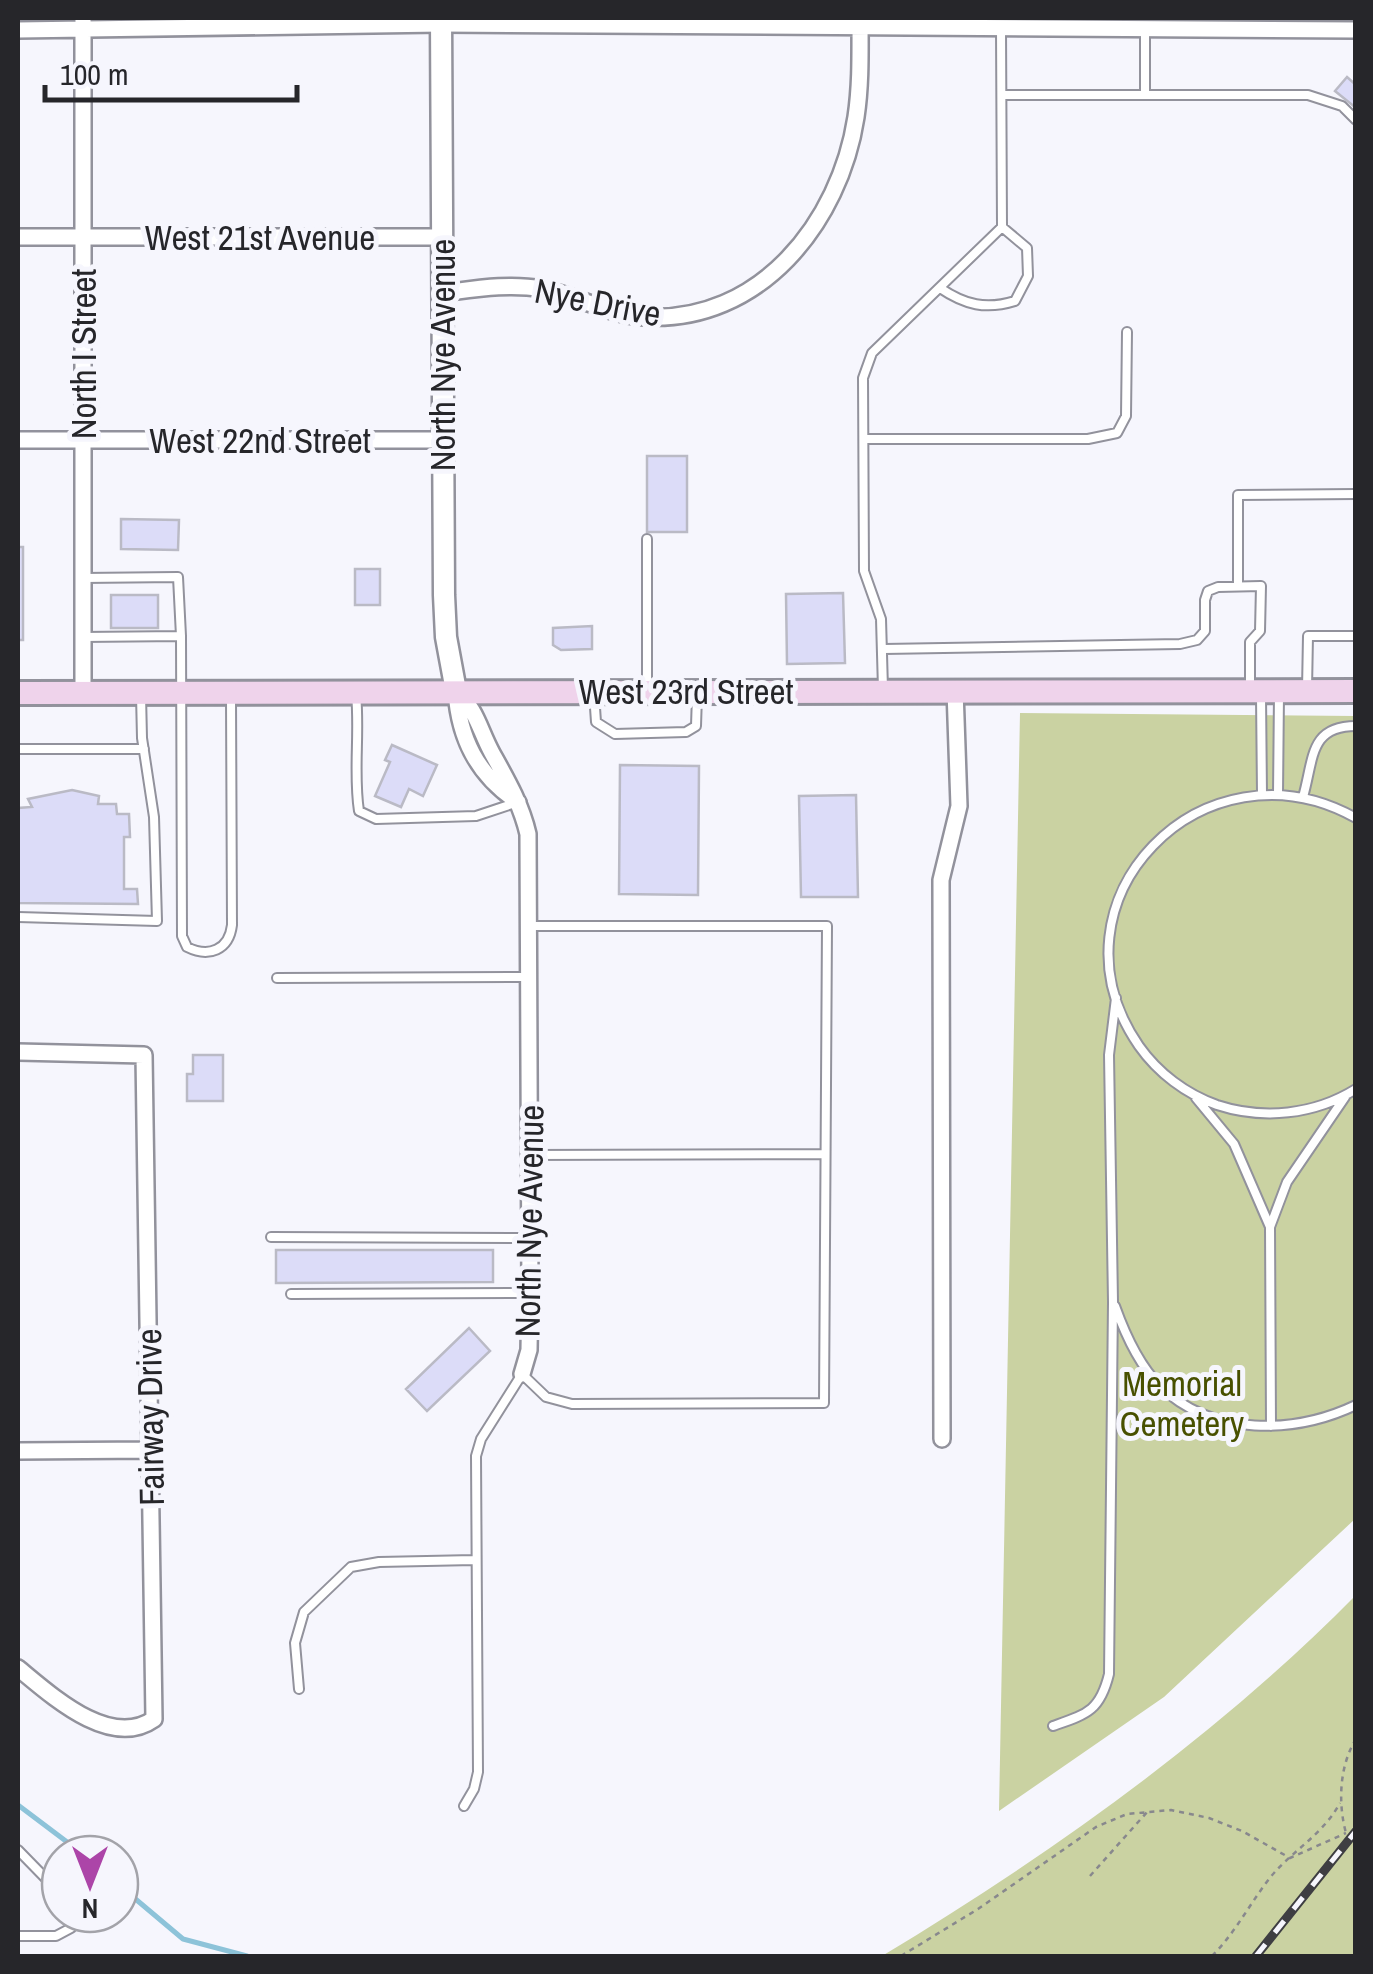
<svg xmlns="http://www.w3.org/2000/svg" width="1373" height="1974" font-family="'Archivo Narrow',sans-serif">
  <style>
    .green { fill: #cad2a2 }
    .lines { fill: none; stroke-linecap: round; stroke-linejoin: round }
    .stream { stroke: #8dc3d9; stroke-width: 5 }
    .building { fill: #dcdcf8; stroke: #babac5; stroke-width: 2.5 }
    .service-casing { stroke: #92929c; stroke-width: 12 }
    .minor-casing { stroke: #92929c; stroke-width: 20 }
    .tertiary-casing { stroke: #92929c; stroke-width: 25 }
    .secondary-casing { stroke: #92929c; stroke-width: 28 }
    .path { stroke: #88888d; stroke-width: 2.5; stroke-dasharray: 5 5; stroke-linecap: butt }
    .service { stroke: #fff; stroke-width: 8 }
    .minor { stroke: #fff; stroke-width: 15 }
    .tertiary { stroke: #fff; stroke-width: 20 }
    .secondary { stroke: #efd3eb; stroke-width: 22 }
    .rail-casing { stroke: #3e3e42; stroke-width: 9 }
    .rail { stroke: #f6f6fd; stroke-width: 5; stroke-dasharray: 15; stroke-linecap: butt }
    .labels { text-anchor: middle; dominant-baseline: central; stroke-width: 10; stroke-linejoin: round; paint-order: stroke }
    .street-label { font-size: 35px; fill: #26262a; stroke: #f6f6fd }
    .park-label { font-size: 35px; fill: #485000; stroke: #f6f6fd }
  </style>
  <rect width="100%" height="100%" fill="#f6f6fd"/>
  <path class="green" d="M1020 713 1355 716V1519L1164 1697 999 1811Z
    M1355 1596V1956H882C1051 1854 1216 1737 1355 1596Z"/>
  <g class="lines">
    <path class="stream" d="M18 1805 83 1854
      M120 1886 183 1939 247 1956"/>
  </g>
  <path class="building" d="M1347 77 1356 85V108L1335 91Z
    M647 456H687V532H647Z
    M121 519 179 520 178 550 121 549Z
    M18 547H23V640H18Z
    M355 569H380V605H355Z
    M843 593 845 663 787 664 786 594Z
    M111 595H158V628H111Z
    M592 626V649L561 650 553 645V628Z
    M392 745 437 765 423 796 409 789 401 807 375 796 390 762 385 760Z
    M620 765 699 766 698 895 619 894Z
    M72 790 99 796 98 804H116L117 814H129L130 837H124V889H137L138 904 18 903V808L32 807 28 799Z
    M856 795 858 897H801L799 796Z
    M193 1055H223V1101H187V1074H193Z
    M276 1250H493V1282L276 1283Z
    M469 1328 490 1351 427 1411 406 1389Z"/>
  <g class="lines">
    <defs>
      <path id="service" d="M1145 30V95
        M1002 95H1308L1342 106 1356 120
        M940 288C965 305 986 310 1015 301L1028 276 1027 248 1002 227
        M864 439H1088L1117 433 1126 416 1127 332
        M83 578 178 577 181 636
        M1238 586V495L1356 494
        M83 637 181 636 182 936 187 947C209 958 229 950 232 925L231 698
        M884 649 1180 644 1197 640 1205 631V600L1208 591 1218 587 1261 586 1260 631 1250 642V688
        M883 689 881 619 864 571 863 378 872 353 1002 227 1001 29
        M1307 689 1308 636H1356
        M647 691V539
        M594 693 596 722 615 734 686 732 696 726 697 695
        M356 694C360 734 353 773 359 811L376 819 476 816 518 802
        M1261 696 1262 794
        M18 749H144
        M1278 794 1279 694
        M1303 797C1314 759 1309 726 1356 726
        M1356 818C1204 733 1039 901 1139 1046 1158 1073 1186 1094 1217 1105 1263 1120 1314 1115 1356 1089
        M18 917 157 921 154 817 142 738 141 695
        M277 978 530 977
        M1196 1098 1234 1144 1270 1227
        M531 1155 825 1154
        M271 1237 530 1238
        M291 1294 530 1293
        M1115 1306C1125 1334 1139 1365 1160 1386 1212 1437 1295 1434 1356 1405
        M1271 1426 1270 1227 1287 1182 1345 1097
        M299 1689 295 1643 304 1612 351 1567 379 1562 474 1560
        M1053 1726C1087 1714 1100 1711 1109 1674L1113 1302 1109 1055 1116 998
        M464 1806 474 1789 478 1772 476 1456 481 1439 522 1374 546 1397 572 1404 824 1403 827 926H530
        M18 1850 60 1893
        M18 1936H56L71 1928 75 1914"/>
      <path id="minor" d="M83 18V691
        M18 30 441 24 1356 30
        M18 237H442
        M443 293C475 289 509 283 542 289 577 295 608 315 644 317 760 324 840 222 856 117 861 84 860 50 860 18
        M18 440H442
        M456 691C477 710 479 729 492 753 507 780 521 804 528 834L530 1293 529 1350 522 1374
        M456 691C459 738 477 775 518 802
        M18 1052 144 1055 154 1719C110 1750 51 1695 18 1668
        M942 1439 941 880 959 806 955 690
        M18 1451 151 1450"/>
      <path id="tertiary" d="M441 18 444 595 446 637 456 691"/>
      <path id="secondary" d="M18 693 1356 691"/>
    </defs>
    <use href="#service" class="service-casing"/>
    <use href="#minor" class="minor-casing"/>
    <use href="#tertiary" class="tertiary-casing"/>
    <use href="#secondary" class="secondary-casing"/>
    <path class="path" d="M1356 1739C1339 1766 1338 1804 1346 1833L1356 1839
      M1090 1876 1148 1811
      M901 1956 978 1909 1096 1827 1127 1814 1171 1810 1209 1818 1242 1831 1290 1858 1346 1833
      M1212 1956C1235 1933 1249 1905 1269 1879 1291 1851 1322 1836 1340 1803"/>
    <use href="#service" class="service"/>
    <use href="#minor" class="minor"/>
    <use href="#tertiary" class="tertiary"/>
    <use href="#secondary" class="secondary"/>
    <defs>
      <path id="rail" d="M1256 1956 1356 1831"/>
    </defs>
    <use href="#rail" class="rail-casing"/>
    <use href="#rail" class="rail"/>
  </g>
  <g class="labels">
    <g class="street-label">
      <text x="260" y="237">West 21st Avenue</text>
      <text transform="translate(598 302) rotate(11)">Nye Drive</text>
      <text transform="translate(83 354) rotate(-90)">North I Street</text>
      <text transform="translate(442 355) rotate(-90)">North Nye Avenue</text>
      <text x="260" y="440">West 22nd Street</text>
      <text x="686" y="691">West 23rd Street</text>
      <text transform="translate(529 1221) rotate(-89)">North Nye Avenue</text>
      <text transform="translate(150 1417) rotate(-91)">Fairway Drive</text>
    </g>
    <g class="park-label">
      <text x="1182" y="1383">Memorial<tspan x="1182" dy="40">Cemetery</tspan></text>
    </g>
  </g>
  <rect width="1373" height="1974" fill="none" stroke="#26262a" stroke-width="40"/>
  <g transform="translate(90 1884) rotate(180)"><circle r="48" fill="#f6f6fd" stroke="#a3a3a9" stroke-width="2.5"/>
  <path d="M0-8L18 38L0 25L-18 38Z" fill="#ac45a8"/>
  <text y="-15" font-size="28" font-weight="bold" text-anchor="middle" fill="#26262a">N</text>
  </g>
  <path d="M45 85v15h252v-15" fill="none" stroke="#26262a" stroke-width="5"/>
  <text x="60" y="85" font-size="30" fill="#26262a" stroke="#f6f6fd" stroke-width="8" paint-order="stroke">100 m</text>
</svg>
